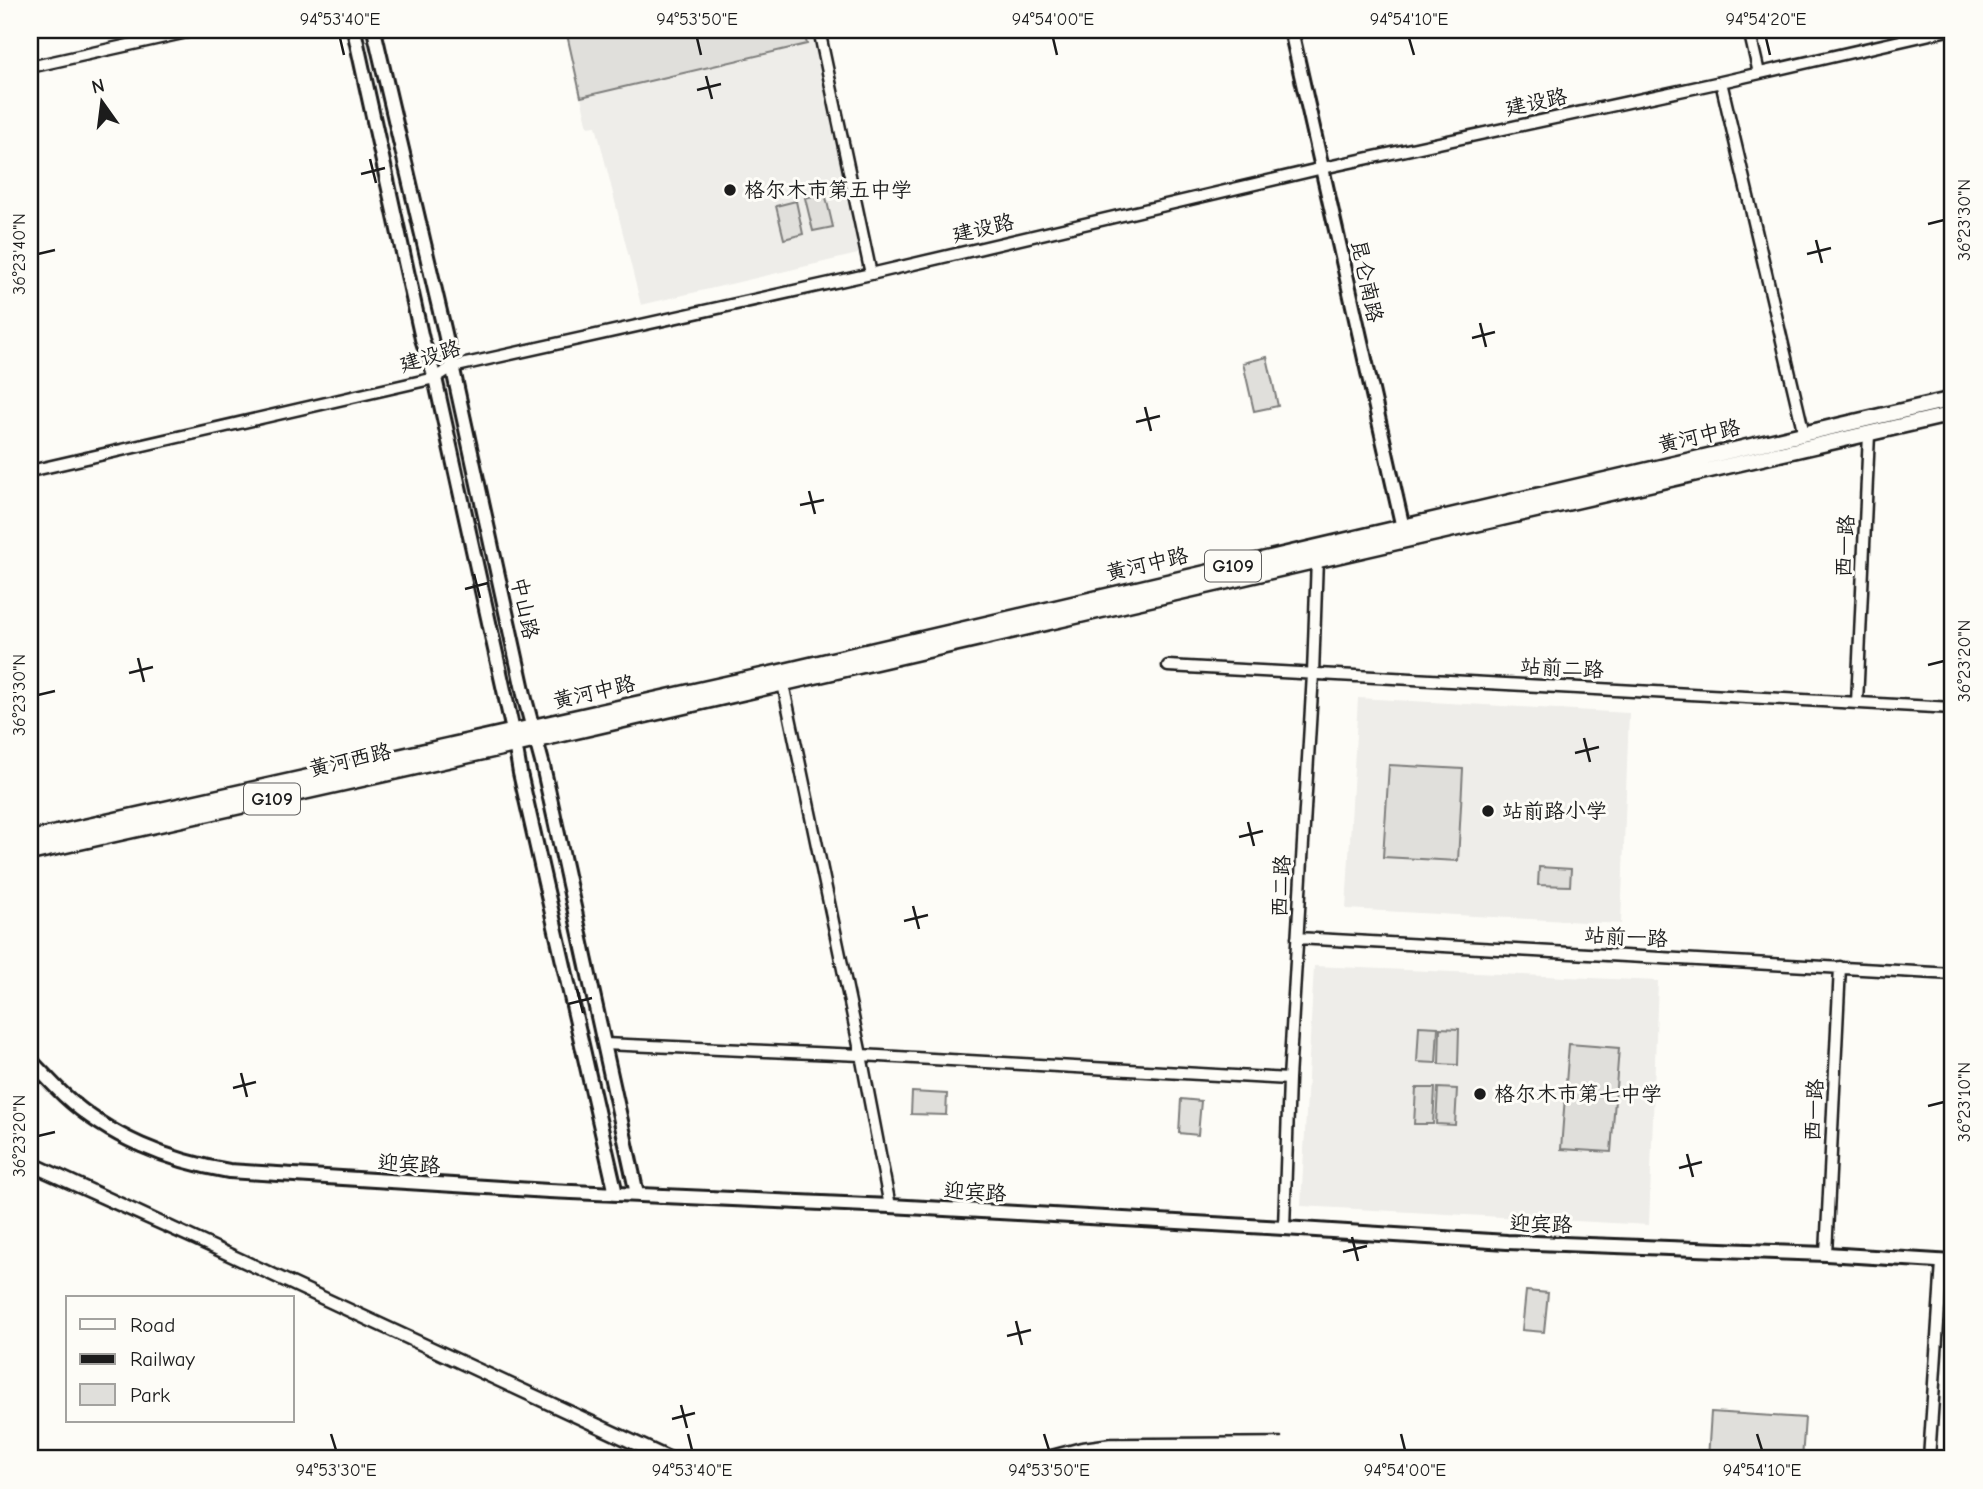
<svg xmlns="http://www.w3.org/2000/svg" width="1983" height="1489" font-family="'Comic Neue','LXGW WenKai TC',sans-serif">
  <style>
    .built { fill: #eeede9 }
    .green { fill: #e0dfdb; stroke: #7e7e7c; stroke-width: 2 }
    .lines { fill: none; stroke-linecap: round; stroke-linejoin: round }
    .minor-casing { stroke: #1c1c1c; stroke-width: 15 }
    .major-casing { stroke: #1c1c1c; stroke-width: 18 }
    .highway-casing { stroke: #1c1c1c; stroke-width: 19 }
    .minor { stroke: #fdfcf7; stroke-width: 10 }
    .major { stroke: #fdfcf7; stroke-width: 12 }
    .highway { stroke: #fdfcf7; stroke-width: 14 }
    .rail { stroke: #1c1c1c; stroke-width: 2.5 }
    .ticks { fill: none; stroke: #1c1c1c; stroke-width: 2.5 }
    .poi-dot { fill: #1c1c1c; stroke: #fdfcf7; stroke-width: 2.5 }
    .labels { text-anchor: middle; dominant-baseline: central; stroke-width: 6; stroke-linejoin: round; paint-order: stroke }
    .shield { fill: #fdfcf7; stroke: #605f5e; stroke-width: 2 }
    .shield-label { font-size: 19px; font-weight: bold; fill: #1c1c1c }
    .street-label { font-size: 21px; fill: #1c1c1c; stroke: #fdfcf7 }
    .poi-label { font-size: 21px; fill: #1c1c1c; stroke: #fdfcf7; text-anchor: start }
    .neatline { fill: none; stroke: #1c1c1c; stroke-width: 2.5 }
    .ticks-label { font-size: 18px; text-anchor: middle; fill: #1c1c1c }
  </style>
  <rect width="100%" height="100%" fill="#fdfcf7"/>
  <filter id="ink" filterUnits="userSpaceOnUse"><feTurbulence type="fractalNoise" baseFrequency=".0143" numOctaves="2"/><feDisplacementMap in="SourceGraphic" scale="14" xChannelSelector="R" yChannelSelector="G"/><feConvolveMatrix kernelMatrix="1 2 1 2 8 2 1 2 1" color-interpolation-filters="sRGB"/></filter>
  <g filter="url(#ink)">
    <path class="built" d="M565 30H811L862 253 641 305 596 126 588 127Z
      M1358 698 1629 713 1621 924 1346 909Z
      M1314 966 1658 981 1649 1225 1301 1206Z"/>
    <path class="green" d="M566 30H803L807 44 581 97Z
      M825 193 833 227 813 231 805 198Z
      M796 201 803 234 784 239 776 206Z
      M1267 357 1278 406 1254 411 1243 363Z
      M1389 765 1463 769 1458 861 1383 857Z
      M1539 867 1571 869 1570 886 1538 885Z
      M1419 1026 1438 1027 1436 1063 1417 1062Z
      M1440 1028 1459 1029 1458 1065 1439 1064Z
      M1569 1044 1619 1048 1611 1152 1561 1149Z
      M1416 1088H1435L1433 1124H1414Z
      M1438 1088 1457 1089 1455 1125 1436 1124Z
      M912 1092 947 1094 946 1115 911 1114Z
      M1181 1099 1201 1101 1198 1135 1179 1133Z
      M1526 1291 1548 1293 1544 1332 1522 1330Z
      M1711 1412 1805 1418 1802 1459H1708Z"/>
    <g class="lines">
      <defs>
        <path id="minor" d="M819 30 871 274
          M1749 30 1759 73
          M30 67 196 30
          M1721 82 1804 434
          M30 471 435 378 452 367 871 274 1323 168 1721 82 1948 30
          M1168 666 1953 708
          M782 679 861 1055 890 1206
          M1857 703 1869 434
          M1297 938 1953 974
          M604 1044 861 1055 1289 1079
          M1284 1228 1289 1079 1313 674 1317 558
          M1826 1254 1840 967
          M1929 1459 1942 1262"/>
        <path id="major" d="M354 30 422 339 435 378 513 731 520 773 616 1194
          M374 30 445 333 525 699 543 766 637 1194
          M1291 30 1405 537
          M30 1060C41 1071 52 1084 64 1095 109 1137 169 1161 229 1171L549 1191 890 1206 1284 1228 1507 1242 1826 1254 1953 1262"/>
        <path id="highway" d="M30 839 780 672 1953 399
          M30 853 537 740 1953 414"/>
      </defs>
      <use href="#minor" class="minor-casing"/>
      <use href="#major" class="major-casing"/>
      <use href="#highway" class="highway-casing"/>
      <use href="#minor" class="minor"/>
      <use href="#major" class="major"/>
      <use href="#highway" class="highway"/>
      <path class="rail" d="M30 1155 687 1459
        M30 1172 193 1245 652 1459
        M1016 1459 1080 1442 1109 1438 1281 1437"/>
    </g>
  </g>
  <path class="ticks" d="M340 38 344 55M697 38 701 55M1053 38 1057 55M1409 38 1414 55M1766 38 1770 55M706 76 712 99M697 90 721 84M370 159 376 183M361 174 385 168M1928 224 1944 220M1816 240 1822 263M38 254 55 250M1807 254 1831 248M1480 323 1486 347M1472 338 1495 332M1145 407 1151 431M1136 422 1160 416M809 491 815 514M800 505 824 500M474 574 480 598M465 589 488 583M138 658 144 682M1928 665 1944 661M129 673 153 667M38 695 55 691M1584 738 1590 762M1575 753 1599 747M1248 822 1254 846M1239 837 1263 831M913 906 919 929M904 921 928 915M577 989 583 1013M568 1004 592 998M241 1073 247 1097M233 1088 256 1082M1928 1106 1944 1102M38 1136 55 1132M1687 1154 1693 1177M1679 1168 1702 1162M1352 1237 1358 1261M1343 1252 1367 1246M1016 1321 1022 1345M1007 1336 1031 1330M681 1405 687 1428M672 1419 695 1413M331 1434 336 1450M688 1434 692 1450M1044 1434 1049 1450M1401 1434 1405 1450M1757 1434 1762 1450"/>
  <g class="poi-dot">
    <circle cx="730" cy="190" r="7"/>
    <circle cx="1488" cy="811" r="7"/>
    <circle cx="1480" cy="1094" r="7"/>
  </g>
  <g class="labels">
    <g class="shield">
      <rect x="1205" y="550.5" width="56" height="31" rx="5"/>
      <rect x="244" y="783.5" width="56" height="31" rx="5"/>
    </g>
    <g class="shield-label">
      <text x="1233" y="566">G109</text>
      <text x="272" y="799">G109</text>
    </g>
    <g class="street-label">
      <text transform="translate(1536 102) rotate(-12)">建设路</text>
      <text transform="translate(983 228) rotate(-13)">建设路</text>
      <text transform="translate(1367 281) rotate(78)">昆仑南路</text>
      <text transform="translate(430 356) rotate(-17)">建设路</text>
      <text transform="translate(1699 436) rotate(-13)">黄河中路</text>
      <text transform="translate(1845 546) rotate(-87)">西一路</text>
      <text transform="translate(1147 564) rotate(-13)">黄河中路</text>
      <text transform="translate(525 608) rotate(78)">中山路</text>
      <text transform="translate(1562 668) rotate(3)">站前二路</text>
      <text transform="translate(594 692) rotate(-13)">黄河中路</text>
      <text transform="translate(350 760) rotate(-13)">黄河西路</text>
      <text transform="translate(1281 886) rotate(-87)">西二路</text>
      <text transform="translate(1626 937) rotate(3)">站前一路</text>
      <text transform="translate(1814 1110) rotate(-87)">西一路</text>
      <text transform="translate(409 1164) rotate(3)">迎宾路</text>
      <text transform="translate(975 1192) rotate(3)">迎宾路</text>
      <text transform="translate(1541 1224) rotate(2)">迎宾路</text>
    </g>
    <g class="poi-label">
      <text x="744" y="190">格尔木市第五中学</text>
      <text x="1502" y="811">站前路小学</text>
      <text x="1494" y="1094">格尔木市第七中学</text>
    </g>
  </g>
  <rect width="1983" height="1489" fill="none" stroke="#fdfcf7" stroke-width="77"/>
  <rect x="66" y="1296" width="228" height="126" fill="#fdfcf7" stroke="#a3a29f" stroke-width="2"/>
  <rect x="80" y="1319" width="35" height="10" fill="#fdfcf7" stroke="#a3a29f" stroke-width="2"/>
  <text x="130" y="1332" font-size="21" fill="#1c1c1c">Road</text>
  <rect x="80" y="1354" width="35" height="10" fill="#1c1c1c" stroke="#a3a29f" stroke-width="2"/>
  <text x="130" y="1366" font-size="21" fill="#1c1c1c">Railway</text>
  <rect x="80" y="1384" width="35" height="21" fill="#e0dfdb" stroke="#a3a29f" stroke-width="2"/>
  <text x="130" y="1402" font-size="21" fill="#1c1c1c">Park</text>
  <g transform="translate(102 102) rotate(346)" stroke="#fdfcf7" stroke-width="5" paint-order="stroke">
  <path d="M0-5L12 26L0 18L-12 26Z" fill="#1c1c1c"/>
  <text y="-10" font-size="19" font-weight="bold" text-anchor="middle" fill="#1c1c1c">N</text>
  </g>
  <rect x="38" y="38" width="1906" height="1412" class="neatline"/>
  <g class="ticks-label">
    <text x="340" y="25">94°53'40"E</text>
    <text x="697" y="25">94°53'50"E</text>
    <text x="1053" y="25">94°54'00"E</text>
    <text x="1409" y="25">94°54'10"E</text>
    <text x="1766" y="25">94°54'20"E</text>
    <text transform="translate(1964 220) rotate(-90)" y="6">36°23'30"N</text>
    <text transform="translate(19 254) rotate(-90)" y="6">36°23'40"N</text>
    <text transform="translate(1964 661) rotate(-90)" y="6">36°23'20"N</text>
    <text transform="translate(19 695) rotate(-90)" y="6">36°23'30"N</text>
    <text transform="translate(1964 1102) rotate(-90)" y="6">36°23'10"N</text>
    <text transform="translate(19 1136) rotate(-90)" y="6">36°23'20"N</text>
    <text x="336" y="1476">94°53'30"E</text>
    <text x="692" y="1476">94°53'40"E</text>
    <text x="1049" y="1476">94°53'50"E</text>
    <text x="1405" y="1476">94°54'00"E</text>
    <text x="1762" y="1476">94°54'10"E</text>
  </g>
</svg>
